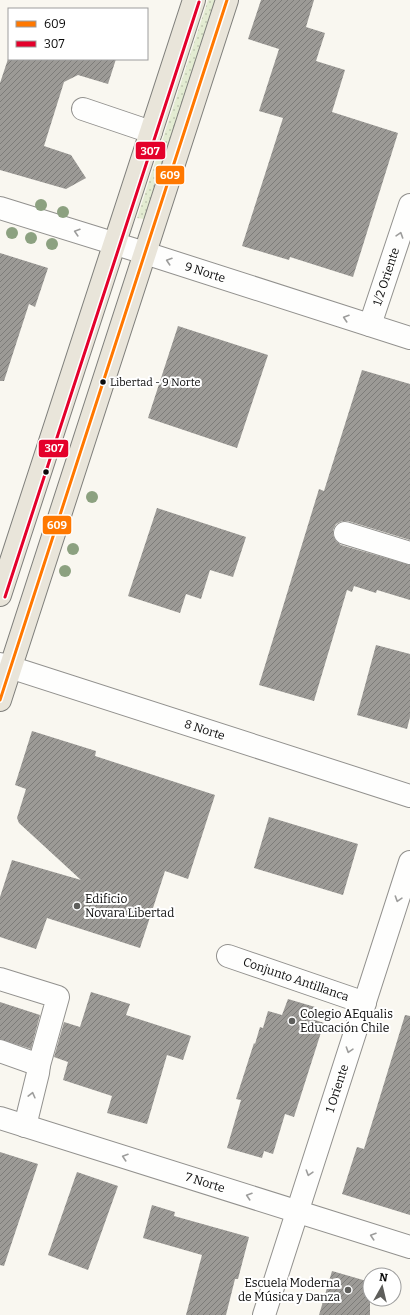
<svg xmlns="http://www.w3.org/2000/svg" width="410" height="1315" font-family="Bitter,serif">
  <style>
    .grass { fill: url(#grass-dots) }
    .building { fill: url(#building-hatch) }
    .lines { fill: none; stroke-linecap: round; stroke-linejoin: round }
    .minor-casing { stroke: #92918e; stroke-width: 24 }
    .major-casing { stroke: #7f7f7b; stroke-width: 24 }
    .minor { stroke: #fefefd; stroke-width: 22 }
    .major { stroke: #e9e5da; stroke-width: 22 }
    .bus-1-casing { stroke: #fff; stroke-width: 6 }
    .bus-2-casing { stroke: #fff; stroke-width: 6 }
    .bus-1 { stroke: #ff7800; stroke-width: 3 }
    .bus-2 { stroke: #e4002b; stroke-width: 3 }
    .tree { fill: #8ca180 }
    .oneway { stroke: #9d9d9c }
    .bus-dot { fill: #0b0b0b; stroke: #fff; stroke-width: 1.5 }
    .poi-dot { fill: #5e5e5b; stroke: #fff; stroke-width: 1.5 }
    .labels { text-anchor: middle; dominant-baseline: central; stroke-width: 4; stroke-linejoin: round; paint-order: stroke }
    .bus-label { font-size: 11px; fill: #0b0b0b; stroke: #fff; text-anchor: start }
    .street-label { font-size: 12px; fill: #0b0b0b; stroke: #fff }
    .poi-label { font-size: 12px; fill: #0b0b0b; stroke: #fff; text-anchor: start }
    .line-badge { stroke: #fff; stroke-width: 1.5 }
    .badge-label { font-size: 11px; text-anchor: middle; font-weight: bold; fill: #fff }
  </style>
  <defs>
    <pattern id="grass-dots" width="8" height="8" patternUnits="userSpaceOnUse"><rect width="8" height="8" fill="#e3ecd2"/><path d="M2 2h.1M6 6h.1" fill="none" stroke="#c1c9b3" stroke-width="1.8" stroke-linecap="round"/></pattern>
    <pattern id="building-hatch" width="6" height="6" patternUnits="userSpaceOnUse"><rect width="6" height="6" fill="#9c9a96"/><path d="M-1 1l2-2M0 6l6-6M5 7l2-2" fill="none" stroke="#7d7c79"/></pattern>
  </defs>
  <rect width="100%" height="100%" fill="#f9f7f0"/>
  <path class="grass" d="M208 0H216L144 219 137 218Z"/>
  <path class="building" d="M261 0H314L306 27 325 33 316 61 345 70 332 112 398 133 353 277 290 257 289 260 242 246 283 118 259 111 279 49 248 39Z
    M8 59H116L108 84 78 75 64 82 44 146 71 155 86 178 66 189 0 170V83Z
    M0 253 48 268 35 307 29 304 4 381H0Z
    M178 326 268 355 237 448 148 418Z
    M362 370 410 384V540L348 521H342L336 524 333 530V535L336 541 341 545 410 565V600L377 590 376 593 354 586 352 592 347 590 314 701 259 685 319 489 324 491Z
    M157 508 246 537 233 577 210 570 201 599 186 594 180 613 128 596Z
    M376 645 410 654V717L407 729 357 715Z
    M32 731 96 751 95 756 215 795 188 879 165 871 140 948 47 918 36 949 0 937V897L12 860 81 880 19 823 17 818 26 789 15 785Z
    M269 817 358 844 343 895 254 868Z
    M91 992 130 1004 126 1015 191 1036 183 1060 167 1055 147 1124 107 1113 112 1096 63 1080 68 1062 54 1057 64 1022 80 1027Z
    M288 999 315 1007 312 1019 324 1023 294 1117 285 1114 273 1154 264 1151 262 1158 227 1148 241 1100 236 1099 254 1043 255 1044 260 1027 263 1028 268 1011 282 1015Z
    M0 1002 40 1015 31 1049 0 1039Z
    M405 1015 410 1016V1215L342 1194 357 1147 364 1149Z
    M0 1152 38 1164 4 1266 0 1265Z
    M77 1172 118 1186 88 1270 48 1255Z
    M152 1205 175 1212 174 1216 249 1237 238 1279H235L226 1315H186L202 1255 143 1238Z
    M332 1271 370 1282V1315H319Z"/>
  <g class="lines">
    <defs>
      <g id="minor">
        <path d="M83 109 151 132"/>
        <path id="s1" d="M0 208 145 253 410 338"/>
        <path id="s2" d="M370 325 410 205"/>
        <path d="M345 533 410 553"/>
        <path id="s3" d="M0 664 410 796"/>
        <path id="s4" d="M228 956 365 1003"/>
        <path d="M0 979 58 997 39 1065 38 1073 25 1126"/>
        <path d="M0 1051 39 1065"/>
        <path id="s5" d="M0 1118 410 1247"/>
        <path id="s6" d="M264 1315 410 862"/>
      </g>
      <path id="major" d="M0 595 194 0
        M0 700 227 0"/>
    </defs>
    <use href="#minor" class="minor-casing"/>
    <use href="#major" class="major-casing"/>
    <use href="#minor" class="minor"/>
    <use href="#major" class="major"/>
    <defs>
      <path id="bus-1" d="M0 700 227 0"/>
      <path id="bus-2" d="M5 597 199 2"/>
    </defs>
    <use href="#bus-1" class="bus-1-casing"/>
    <use href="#bus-2" class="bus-2-casing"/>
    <use href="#bus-1" class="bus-1"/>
    <use href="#bus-2" class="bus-2"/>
  </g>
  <g class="tree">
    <circle cx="41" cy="205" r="6"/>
    <circle cx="63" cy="212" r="6"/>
    <circle cx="12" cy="233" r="6"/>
    <circle cx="31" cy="238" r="6"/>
    <circle cx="52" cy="244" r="6"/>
    <circle cx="92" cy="497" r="6"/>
    <circle cx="73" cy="549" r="6"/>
    <circle cx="65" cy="571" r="6"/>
  </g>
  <defs><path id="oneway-chevron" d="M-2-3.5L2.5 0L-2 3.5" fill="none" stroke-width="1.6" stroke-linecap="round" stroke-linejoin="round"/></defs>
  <g class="oneway">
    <use href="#oneway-chevron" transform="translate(77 232) rotate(-163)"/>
    <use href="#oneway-chevron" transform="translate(400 235) rotate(-72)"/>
    <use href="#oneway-chevron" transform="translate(169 261) rotate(-162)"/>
    <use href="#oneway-chevron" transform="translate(346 318) rotate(-162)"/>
    <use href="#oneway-chevron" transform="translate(398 899) rotate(108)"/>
    <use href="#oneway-chevron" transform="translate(349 1050) rotate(108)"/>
    <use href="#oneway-chevron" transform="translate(32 1095) rotate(-76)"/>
    <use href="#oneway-chevron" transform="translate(125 1157) rotate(-162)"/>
    <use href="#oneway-chevron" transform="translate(309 1173) rotate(107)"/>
    <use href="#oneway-chevron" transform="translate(249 1196) rotate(-162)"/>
    <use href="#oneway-chevron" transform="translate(373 1236) rotate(-162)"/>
  </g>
  <g class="bus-dot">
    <circle cx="103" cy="382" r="3.5"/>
    <circle cx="46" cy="472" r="3.5"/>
  </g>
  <g class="poi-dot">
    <circle cx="77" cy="906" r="4"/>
    <circle cx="292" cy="1021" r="4"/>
    <circle cx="348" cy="1290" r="4"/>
  </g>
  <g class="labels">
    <g class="bus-label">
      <text x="110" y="382">Libertad - 9 Norte</text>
    </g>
    <g class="street-label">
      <text stroke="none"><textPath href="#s1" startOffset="215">9 Norte</textPath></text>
      <text stroke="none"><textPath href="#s2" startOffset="51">1/2 Oriente</textPath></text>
      <text stroke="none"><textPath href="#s3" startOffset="215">8 Norte</textPath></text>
      <text stroke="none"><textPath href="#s4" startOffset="72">Conjunto Antillanca</textPath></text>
      <text stroke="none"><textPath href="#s6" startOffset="238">1 Oriente</textPath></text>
      <text stroke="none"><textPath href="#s5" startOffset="215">7 Norte</textPath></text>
    </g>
    <g class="poi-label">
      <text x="85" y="899">Edificio<tspan x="85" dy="14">Novara Libertad</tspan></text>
      <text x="300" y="1014">Colegio AEqualis<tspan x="300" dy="14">Educación Chile</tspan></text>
      <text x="340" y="1283" text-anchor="end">Escuela Moderna<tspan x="340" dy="14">de Música y Danza</tspan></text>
    </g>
  </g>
  <g class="line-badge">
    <rect x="135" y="141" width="31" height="19" rx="4" fill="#e4002b"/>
    <rect x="155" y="165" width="30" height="20" rx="4" fill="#ff7800"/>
    <rect x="38" y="439" width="31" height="19" rx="4" fill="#e4002b"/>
    <rect x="42" y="515" width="30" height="20" rx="4" fill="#ff7800"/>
  </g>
  <g class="badge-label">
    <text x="150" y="155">307</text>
    <text x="170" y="179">609</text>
    <text x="54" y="452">307</text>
    <text x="57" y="529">609</text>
  </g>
  <rect x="8" y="8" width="140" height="52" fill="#ffffff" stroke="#9d9d9d"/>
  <rect x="16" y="21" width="20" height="6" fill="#ff7800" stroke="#9d9d9d"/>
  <text x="44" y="28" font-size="12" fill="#0b0b0b">609</text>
  <rect x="16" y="41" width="20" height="6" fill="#e4002b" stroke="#9d9d9d"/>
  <text x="44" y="48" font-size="12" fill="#0b0b0b">307</text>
  <g transform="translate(382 1287) rotate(8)"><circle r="19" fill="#ffffff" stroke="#9d9d9d"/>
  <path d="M0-3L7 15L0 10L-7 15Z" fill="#5e5e5b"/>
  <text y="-6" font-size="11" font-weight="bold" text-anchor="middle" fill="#0b0b0b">N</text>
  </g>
</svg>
